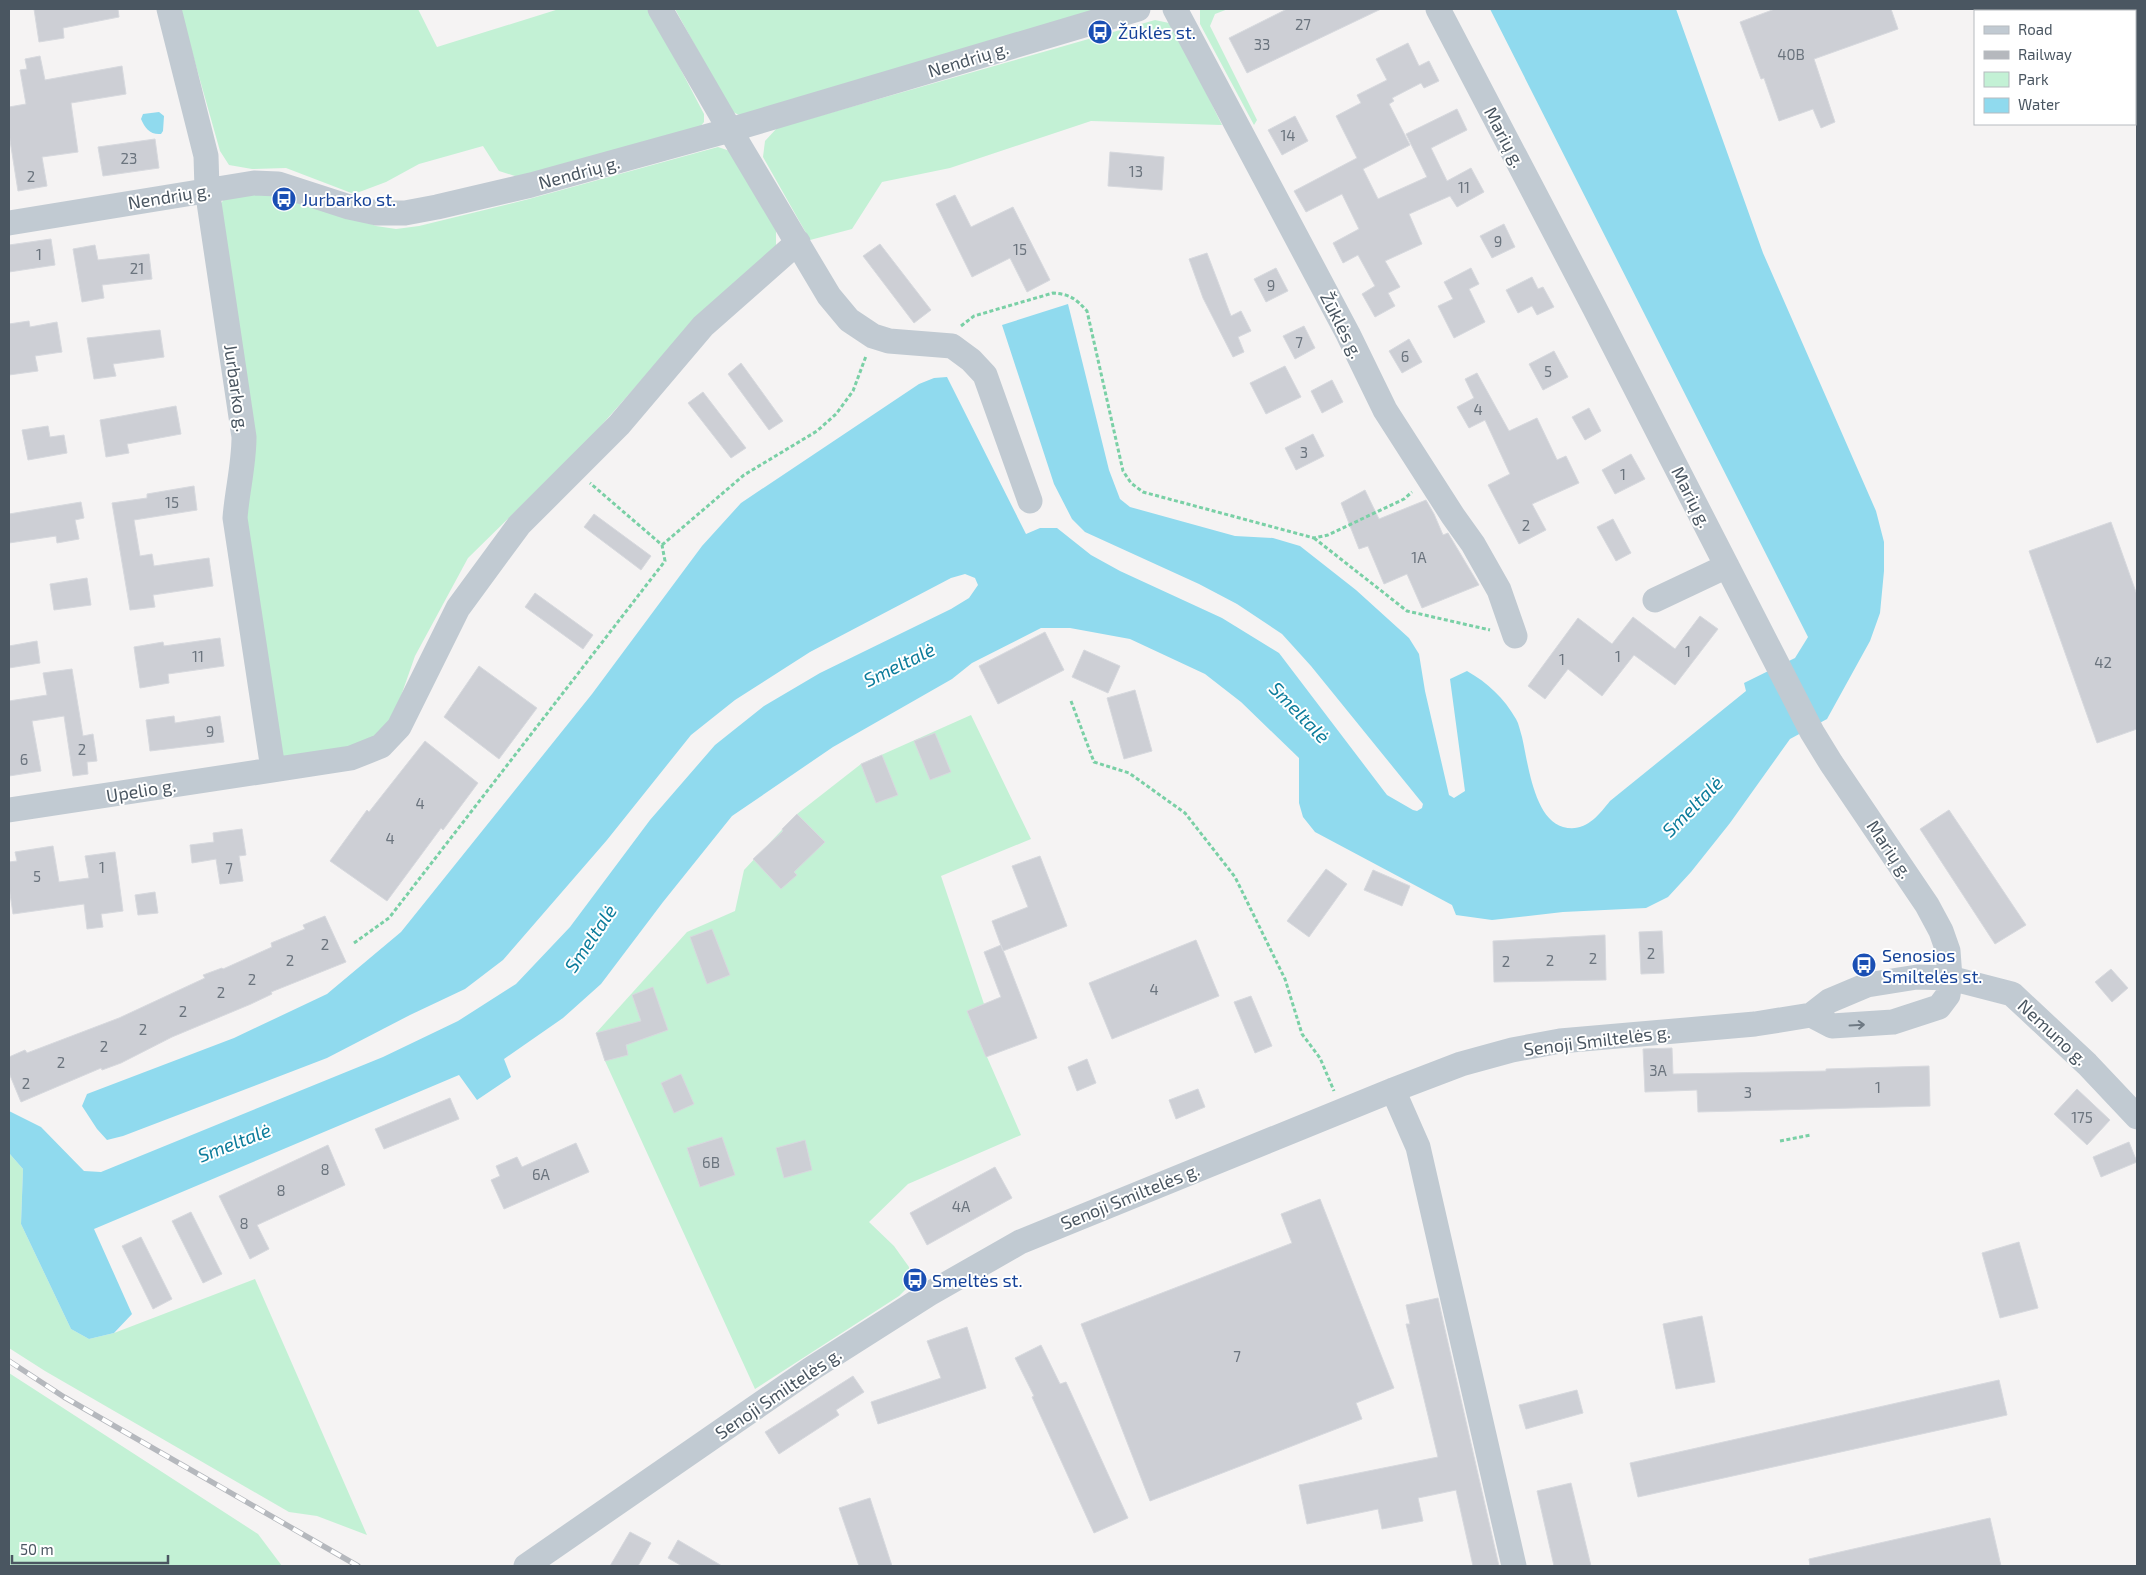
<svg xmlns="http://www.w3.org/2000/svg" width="2146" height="1575" font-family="'Exo 2',sans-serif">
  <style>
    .green { fill: #c3f1d5 }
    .water { fill: #90daee }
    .building { fill: #cdcfd5; stroke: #d7d9de }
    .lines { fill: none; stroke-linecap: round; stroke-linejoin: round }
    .path { stroke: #7ad0a6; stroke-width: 3; stroke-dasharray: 4 2.5; stroke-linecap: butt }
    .minor { stroke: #c1cad2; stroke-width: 25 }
    .rail-casing { stroke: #b5b8bd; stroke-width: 5.5 }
    .rail { stroke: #fff; stroke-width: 4; stroke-dasharray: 11; stroke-linecap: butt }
    .oneway { stroke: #6e7983 }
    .labels { text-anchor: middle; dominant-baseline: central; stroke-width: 4; stroke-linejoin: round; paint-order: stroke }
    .number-label { font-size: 15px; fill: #6b747e }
    .transit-label { font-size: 18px; fill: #164399; stroke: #fff; text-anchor: start }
    .street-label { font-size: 18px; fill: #4a5661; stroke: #fff }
    .water-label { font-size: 19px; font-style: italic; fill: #0c7c9b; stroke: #fff }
  </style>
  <rect width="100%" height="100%" fill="#f5f3f3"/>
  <path class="green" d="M180 9H418L437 47 559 9H649L704 114V122L699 128 518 177 499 171 483 146 419 164 386 182 354 194 286 168 252 169 229 165 220 151Z
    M675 9H1108L741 116 731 111Z
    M1200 9H1228L1215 14 1210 26 1257 120 1254 125 1200 24Z
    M1155 20 1169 23 1177 34 1222 125 1091 121 950 168 882 182 852 229 810 240 763 157 765 141 777 128Z
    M718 147 730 151 776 228V246L691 324 592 436 468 558 415 656 388 733 351 752 280 762 244 510 218 208 224 199 265 191 333 208 376 226 396 229 419 226 529 199Z
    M971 715 1031 839 941 876 984 1004 967 1011 1021 1135 908 1184 869 1222 894 1246 909 1267V1286L899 1296 755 1389 605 1061 596 1033 687 932 735 911 744 870 797 814 861 764Z
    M9 1153 23 1169 21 1224 71 1329 89 1339 114 1333 255 1279 367 1535 317 1516 289 1512 45 1371 9 1348Z
    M9 1373 258 1534 282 1566H9Z"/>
  <path class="water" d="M1490 9H1676L1763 253 1876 511 1884 542V571L1880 613 1870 641 1827 719 1790 739 1730 823 1691 872 1668 897 1646 908 1563 912 1492 920 1456 915 1452 905 1315 832 1303 817 1299 803V758L1241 702 1205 674 1130 639 1070 628H1041L972 663 952 679 833 747 732 816 663 902 601 984 563 1018 504 1059 511 1077 477 1100 459 1075 94 1229 132 1314 114 1333 89 1339 71 1329 21 1224 23 1169 9 1153V1111L41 1127 84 1171 101 1172 383 1057 458 1021 516 984 570 927 650 820 715 745 764 706 820 673 951 609 969 598 978 585 975 578 965 574 951 578 810 652 735 700 691 735 607 840 503 960 465 989 410 1015 327 1058 123 1136 107 1140 97 1129 82 1106 87 1094 234 1038 327 994 401 932 592 694 702 546 741 503 919 384 934 378 947 377 1026 534 1040 528H1057L1091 555 1120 571 1222 618 1279 653 1387 795 1413 810 1417 811 1422 808 1423 804 1311 666 1282 634 1237 604 1199 584 1085 532 1072 519 1054 484 1002 325 1068 304 1109 470 1120 499 1130 507 1235 536 1273 538 1300 546 1356 590 1409 638 1419 654 1425 691 1449 795 1454 798 1465 791 1450 679 1467 671C1488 683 1504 698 1516 719 1519 724 1520 731 1522 737 1528 763 1534 819 1563 827 1585 833 1598 816 1610 801L1746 691 1744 683 1795 658 1808 637Z
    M159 112 164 116 163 131 161 134C150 135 145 128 141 119L143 114Z"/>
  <path class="building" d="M34 9H118L119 17 63 28 64 38 39 42Z
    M1287 9H1381L1247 73 1229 38Z
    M1775 9H1891L1898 29 1814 59 1835 122 1821 128 1813 109 1779 121 1764 78 1761 79 1740 22Z
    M1408 43 1419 66 1429 61 1439 81 1424 88 1421 83 1392 98 1394 101 1389 104 1410 145 1363 169 1378 199 1427 177 1406 134 1457 109 1467 130 1431 148 1447 181 1471 168 1484 192 1457 207 1450 196 1409 214 1422 244 1385 261 1400 287 1388 293 1395 306 1375 317 1362 294 1375 286 1358 255 1343 263 1333 243 1359 229 1342 194 1306 212 1294 191 1357 158 1336 116 1361 103 1357 95 1387 80 1376 59Z
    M40 56 45 80 122 66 126 94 71 103 78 152 42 157 47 186 18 191 9 134V107L26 104 20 70 27 69 25 59Z
    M1295 116 1308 141 1282 155 1268 130Z
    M155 139 159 168 103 176 98 147Z
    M1110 152 1164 157 1162 190 1108 186Z
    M955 195 971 227 1013 207 1050 280 1027 292 1010 258 972 277 936 204Z
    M1504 224 1515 247 1492 258 1480 236Z
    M51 239 55 265 9 272V245Z
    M880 244 931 310 914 323 863 256Z
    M95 245 98 260 149 254 152 279 102 285 104 298 82 302 73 249Z
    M1207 253 1231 316 1241 311 1251 331 1238 337 1244 352 1233 357 1203 298 1189 259Z
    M1276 268 1288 291 1266 302 1254 279Z
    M1471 268 1479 284 1469 289 1485 322 1454 338 1438 306 1453 299 1444 282Z
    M1532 277 1538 289 1543 287 1554 307 1537 315 1532 306 1518 313 1506 290Z
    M29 321 30 327 57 322 62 352 35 356 38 371 9 375V324Z
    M1304 326 1315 348 1295 359 1283 336Z
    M160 330 164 357 113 364 116 376 94 379 87 338Z
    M1409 339 1422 362 1402 373 1389 351Z
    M1554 351 1568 377 1543 390 1529 364Z
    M741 363 783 421 769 430 728 374Z
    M1285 366 1301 397 1266 414 1250 383Z
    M1477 373 1509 431 1537 418 1557 460 1566 456 1579 483 1532 504 1546 530 1519 544 1488 485 1510 474 1485 420 1469 428 1457 407 1474 398 1465 379Z
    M1332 380 1343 402 1322 413 1311 391Z
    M703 392 746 448 731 458 688 403Z
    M176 406 181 434 127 444 129 453 106 457 100 420Z
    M1589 408 1601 431 1585 440 1572 417Z
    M48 426 50 437 64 435 67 453 28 460 22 430Z
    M1313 434 1324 456 1296 470 1285 448Z
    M1631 454 1645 479 1615 494 1602 470Z
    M194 486 197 510 134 520 140 556 152 554 154 566 209 558 213 586 153 595 155 607 130 610 112 503 147 498V494Z
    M1365 490 1379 519 1426 500 1434 514 1443 535 1448 533 1479 585 1422 608 1407 574 1384 584 1368 546 1359 549 1341 503Z
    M81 502 84 518 75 520 79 539 57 543 56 536 9 543V514Z
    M594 514 651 556 641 570 584 527Z
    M1613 519 1631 553 1616 561 1597 527Z
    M2111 522 2137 595V729L2097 743 2029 551Z
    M87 578 91 605 54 610 50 584Z
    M535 593 593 635 583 649 525 607Z
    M1700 616 1718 629 1675 685 1634 655 1602 696 1568 669 1545 699 1528 686 1578 618 1612 644 1633 617 1675 649Z
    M1045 632 1064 670 998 704 979 666Z
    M220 638 224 666 168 674 169 683 140 688 134 647 163 642 164 646Z
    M37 641 40 663 9 668V646Z
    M1084 650 1120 666 1108 693 1072 677Z
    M479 666 537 708 499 759 444 717Z
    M72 669 83 736 93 734 97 761 87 762 88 774 73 776 64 716 32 721 41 771 9 776V701L47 695 43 673Z
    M1135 690 1152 751 1124 759 1107 698Z
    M174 716 175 723 220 716 224 742 150 751 146 720Z
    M935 733 951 772 930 780 914 741Z
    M425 741 478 783 443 830 441 828 387 901 330 861 367 810 369 812Z
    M882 755 898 795 876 803 861 764Z
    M1949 810 2026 925 1995 944 1920 829Z
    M797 814 825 842 794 872 797 875 781 889 753 859 783 831 782 829Z
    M242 829 246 855 239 856 243 881 220 884 216 859 192 863 190 845 214 842 213 833Z
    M53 846 59 882 89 878 85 856 115 852 123 911 101 914 103 927 87 929 84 904 13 914 9 887V862L17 861 15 852Z
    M1040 856 1067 926 1003 951 992 921 1028 907 1012 866Z
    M1326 869 1347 884 1309 937 1287 921Z
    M1373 870 1410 886 1402 906 1364 890Z
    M155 892 158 913 138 915 135 895Z
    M325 916 346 962 271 992 272 994 251 1004 172 1037 121 1063 102 1070 101 1068 21 1102 9 1073V1057L25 1050 27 1053 119 1018 205 978 203 975 222 968 223 969 272 947 271 943 305 929 303 925Z
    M712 929 730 975 707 984 690 937Z
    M1662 931 1664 973 1641 974 1639 932Z
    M1605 935 1606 980 1494 982 1493 941Z
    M1196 940 1219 996 1112 1039 1089 983Z
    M1001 945 1037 1038 986 1057 967 1011 1001 997 984 952Z
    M2111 969 2128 988 2112 1002 2095 982Z
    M653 987 668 1030 626 1045 628 1055 605 1061 596 1033 641 1021 632 995Z
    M1251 996 1272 1046 1255 1053 1234 1002Z
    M1672 1048 1673 1074 1826 1071V1069L1929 1066 1930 1106 1698 1112 1697 1090 1645 1092 1643 1049Z
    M1087 1059 1096 1083 1077 1091 1068 1067Z
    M681 1074 694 1104 674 1113 661 1083Z
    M1198 1089 1205 1107 1176 1119 1169 1100Z
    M2077 1089 2110 1120 2087 1145 2054 1114Z
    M450 1098 459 1119 384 1149 375 1129Z
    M722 1137 735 1175 700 1187 687 1148Z
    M805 1140 812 1170 784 1178 776 1148Z
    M2129 1142 2137 1162 2101 1177 2093 1157Z
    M576 1143 589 1172 504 1209 491 1180 500 1176 496 1166 517 1157 522 1167Z
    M328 1145 345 1185 257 1225 269 1249 250 1259 219 1196Z
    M995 1167 1012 1198 927 1245 910 1213Z
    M1320 1199 1394 1388 1356 1403 1362 1419 1150 1501 1081 1324 1292 1243 1281 1214Z
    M191 1212 222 1274 203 1283 172 1221Z
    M141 1237 172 1299 153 1309 122 1246Z
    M2019 1242 2038 1308 2000 1318 1982 1253Z
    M1438 1298 1444 1325 1499 1566H1473L1456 1490 1418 1498 1423 1521 1382 1529 1378 1509 1307 1524 1299 1485 1438 1457 1406 1324H1410L1406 1305Z
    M1702 1316 1715 1382 1676 1389 1663 1324Z
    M967 1327 986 1388 878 1424 871 1402 941 1378 927 1341Z
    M1041 1345 1060 1384 1066 1382 1128 1518 1094 1533 1032 1397 1034 1396 1015 1358Z
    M853 1376 864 1392 836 1410 839 1415 779 1454 765 1432Z
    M1999 1380 2007 1415 1638 1497 1630 1463Z
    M1577 1390 1583 1413 1526 1429 1519 1405Z
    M1571 1483 1591 1566H1554L1537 1491Z
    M870 1498 892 1566H859L839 1508Z
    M1990 1518 2001 1566H1810L1809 1559Z
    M630 1532 651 1543 638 1566H610Z
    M678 1540 722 1566H682L668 1558Z"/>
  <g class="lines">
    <path class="path" d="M961 326 974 316 1053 293C1070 294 1076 299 1087 311L1123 471 1131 483 1143 492 1314 538 1328 535 1404 499 1412 492
      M1314 538 1407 611 1490 630
      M662 545 744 475 817 431 836 414 853 391 866 356
      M1071 701 1094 762 1129 773 1185 813 1235 877 1285 979 1302 1034 1320 1058 1334 1091
      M354 943 389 918 665 561 662 545 590 483
      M1780 1141 1811 1135"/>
    <path class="minor" d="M169 9 206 156 207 189 244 437C244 465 237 491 235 518L273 769
      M660 9 730 130 829 296 849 320 873 336 889 341 952 346 971 360 985 375 1030 501
      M1175 9 1348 334 1385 410 1453 516 1473 544 1499 590 1515 636
      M1438 9 1594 307 1812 732 1831 763 1927 905 1941 931 1948 951 1950 978 1948 995 1939 1007 1893 1022 1832 1026 1811 1015
      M9 223 254 183 278 184 349 207 377 213H405L437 207 531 185 730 130 1138 9
      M1655 600 1727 566
      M9 810 351 758 381 746 399 727 458 608 519 525 619 425 703 326 798 242
      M1393 1090 1418 1147 1514 1566
      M526 1566 811 1369 929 1294 1020 1242 1393 1090 1461 1064 1512 1050 1560 1041 1755 1024 1811 1015 1829 1001 1867 985 1917 977 1950 978 2012 994 2087 1064 2137 1117"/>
    <defs>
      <path id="rail" d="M9 1361 64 1397 358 1566"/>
    </defs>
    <use href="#rail" class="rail-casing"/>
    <use href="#rail" class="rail"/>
  </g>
  <defs><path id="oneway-shaft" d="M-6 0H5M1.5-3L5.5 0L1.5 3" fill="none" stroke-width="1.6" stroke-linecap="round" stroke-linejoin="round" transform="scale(1.25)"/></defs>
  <use class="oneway" href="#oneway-shaft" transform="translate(1857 1025) rotate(-3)"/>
  <defs>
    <symbol id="bus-disc" viewBox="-11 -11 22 22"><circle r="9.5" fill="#1a4fb4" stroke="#fff"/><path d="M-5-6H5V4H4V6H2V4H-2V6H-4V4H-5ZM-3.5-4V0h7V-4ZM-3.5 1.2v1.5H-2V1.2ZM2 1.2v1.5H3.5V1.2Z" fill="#fff"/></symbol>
  </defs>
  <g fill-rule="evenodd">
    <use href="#bus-disc" x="1086" y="18" width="28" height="28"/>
    <use href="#bus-disc" x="270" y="185" width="28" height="28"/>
    <use href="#bus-disc" x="1850" y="951" width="28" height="28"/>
    <use href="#bus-disc" x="901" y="1266" width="28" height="28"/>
  </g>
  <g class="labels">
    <g class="number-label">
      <text x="1303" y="24">27</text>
      <text x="1262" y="44">33</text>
      <text x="1791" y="54">40B</text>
      <text x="1288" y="135">14</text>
      <text x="129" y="158">23</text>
      <text x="1136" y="171">13</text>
      <text x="31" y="176">2</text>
      <text x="1464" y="187">11</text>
      <text x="1498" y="241">9</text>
      <text x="1020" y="249">15</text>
      <text x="39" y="254">1</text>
      <text x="137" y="268">21</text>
      <text x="1271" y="285">9</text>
      <text x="1299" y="342">7</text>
      <text x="1405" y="356">6</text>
      <text x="1548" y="371">5</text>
      <text x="1478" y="409">4</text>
      <text x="1304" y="452">3</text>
      <text x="1623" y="474">1</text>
      <text x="172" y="502">15</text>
      <text x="1526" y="525">2</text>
      <text x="1419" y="557">1A</text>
      <text x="1688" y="651">1</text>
      <text x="198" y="656">11</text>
      <text x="1618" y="656">1</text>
      <text x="1562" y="659">1</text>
      <text x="2103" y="662">42</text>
      <text x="210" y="731">9</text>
      <text x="82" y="749">2</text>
      <text x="24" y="759">6</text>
      <text x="420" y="803">4</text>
      <text x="390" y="838">4</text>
      <text x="102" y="867">1</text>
      <text x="229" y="868">7</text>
      <text x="37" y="876">5</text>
      <text x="325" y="944">2</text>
      <text x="1651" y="953">2</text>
      <text x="1593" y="958">2</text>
      <text x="290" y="960">2</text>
      <text x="1550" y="960">2</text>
      <text x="1506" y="961">2</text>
      <text x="252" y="979">2</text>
      <text x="1154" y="989">4</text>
      <text x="221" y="992">2</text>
      <text x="183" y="1011">2</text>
      <text x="143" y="1029">2</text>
      <text x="104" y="1046">2</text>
      <text x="61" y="1062">2</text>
      <text x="1658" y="1070">3A</text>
      <text x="26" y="1083">2</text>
      <text x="1878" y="1087">1</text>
      <text x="1748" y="1092">3</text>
      <text x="2082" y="1117">175</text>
      <text x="711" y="1162">6B</text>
      <text x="325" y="1169">8</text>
      <text x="541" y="1174">6A</text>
      <text x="281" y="1190">8</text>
      <text x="961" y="1206">4A</text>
      <text x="244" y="1223">8</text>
      <text x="1237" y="1356">7</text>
    </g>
    <g class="transit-label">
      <text x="1118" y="32">Žūklės st.</text>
      <text x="302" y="199">Jurbarko st.</text>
      <text x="1882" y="955">Senosios<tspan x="1882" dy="21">Smiltelės st.</tspan></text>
      <text x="932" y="1280">Smeltės st.</text>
    </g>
    <g class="street-label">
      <text transform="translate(968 59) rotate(-17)">Nendrių g.</text>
      <text transform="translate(1505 137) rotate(62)">Marių g.</text>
      <text transform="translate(579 172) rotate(-15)">Nendrių g.</text>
      <text transform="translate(169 196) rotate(-9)">Nendrių g.</text>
      <text transform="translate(1342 325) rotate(63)">Žūklės g.</text>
      <text transform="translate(237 388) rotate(82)">Jurbarko g.</text>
      <text transform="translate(1692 497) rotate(63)">Marių g.</text>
      <text transform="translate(141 790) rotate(-9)">Upelio g.</text>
      <text transform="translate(1890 849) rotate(56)">Marių g.</text>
      <text transform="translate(2053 1032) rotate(43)">Nemuno g.</text>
      <text transform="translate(1597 1040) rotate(-7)">Senoji Smiltelės g.</text>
      <text transform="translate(1130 1196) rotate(-22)">Senoji Smiltelės g.</text>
      <text transform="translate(778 1393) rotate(-34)">Senoji Smiltelės g.</text>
    </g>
    <g class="water-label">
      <text transform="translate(899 664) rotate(-26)">Smeltalė</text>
      <text transform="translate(1300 712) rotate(46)">Smeltalė</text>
      <text transform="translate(1692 806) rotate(-45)">Smeltalė</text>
      <text transform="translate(590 938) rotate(-56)">Smeltalė</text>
      <text transform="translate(234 1142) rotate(-21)">Smeltalė</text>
    </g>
  </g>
  <rect width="2146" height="1575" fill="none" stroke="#4a5661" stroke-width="20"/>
  <rect x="1974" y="10" width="162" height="115" fill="#ffffff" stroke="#b7bbc0"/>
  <rect x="1984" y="26" width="25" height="8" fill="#c1cad2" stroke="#b7bbc0"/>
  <text x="2018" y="35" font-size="15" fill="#4a5661">Road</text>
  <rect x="1984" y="51" width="25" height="8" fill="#b5b8bd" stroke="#b7bbc0"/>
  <text x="2018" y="60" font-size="15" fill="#4a5661">Railway</text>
  <rect x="1984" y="72" width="25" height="15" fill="#c3f1d5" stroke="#b7bbc0"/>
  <text x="2018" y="85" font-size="15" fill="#4a5661">Park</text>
  <rect x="1984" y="98" width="25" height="15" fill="#90daee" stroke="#b7bbc0"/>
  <text x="2018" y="110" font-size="15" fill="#4a5661">Water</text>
  <path d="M12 1555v8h156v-8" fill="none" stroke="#4a5661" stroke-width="2.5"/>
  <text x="20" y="1555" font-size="15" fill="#4a5661" stroke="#ffffff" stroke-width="4" paint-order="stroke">50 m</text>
</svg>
